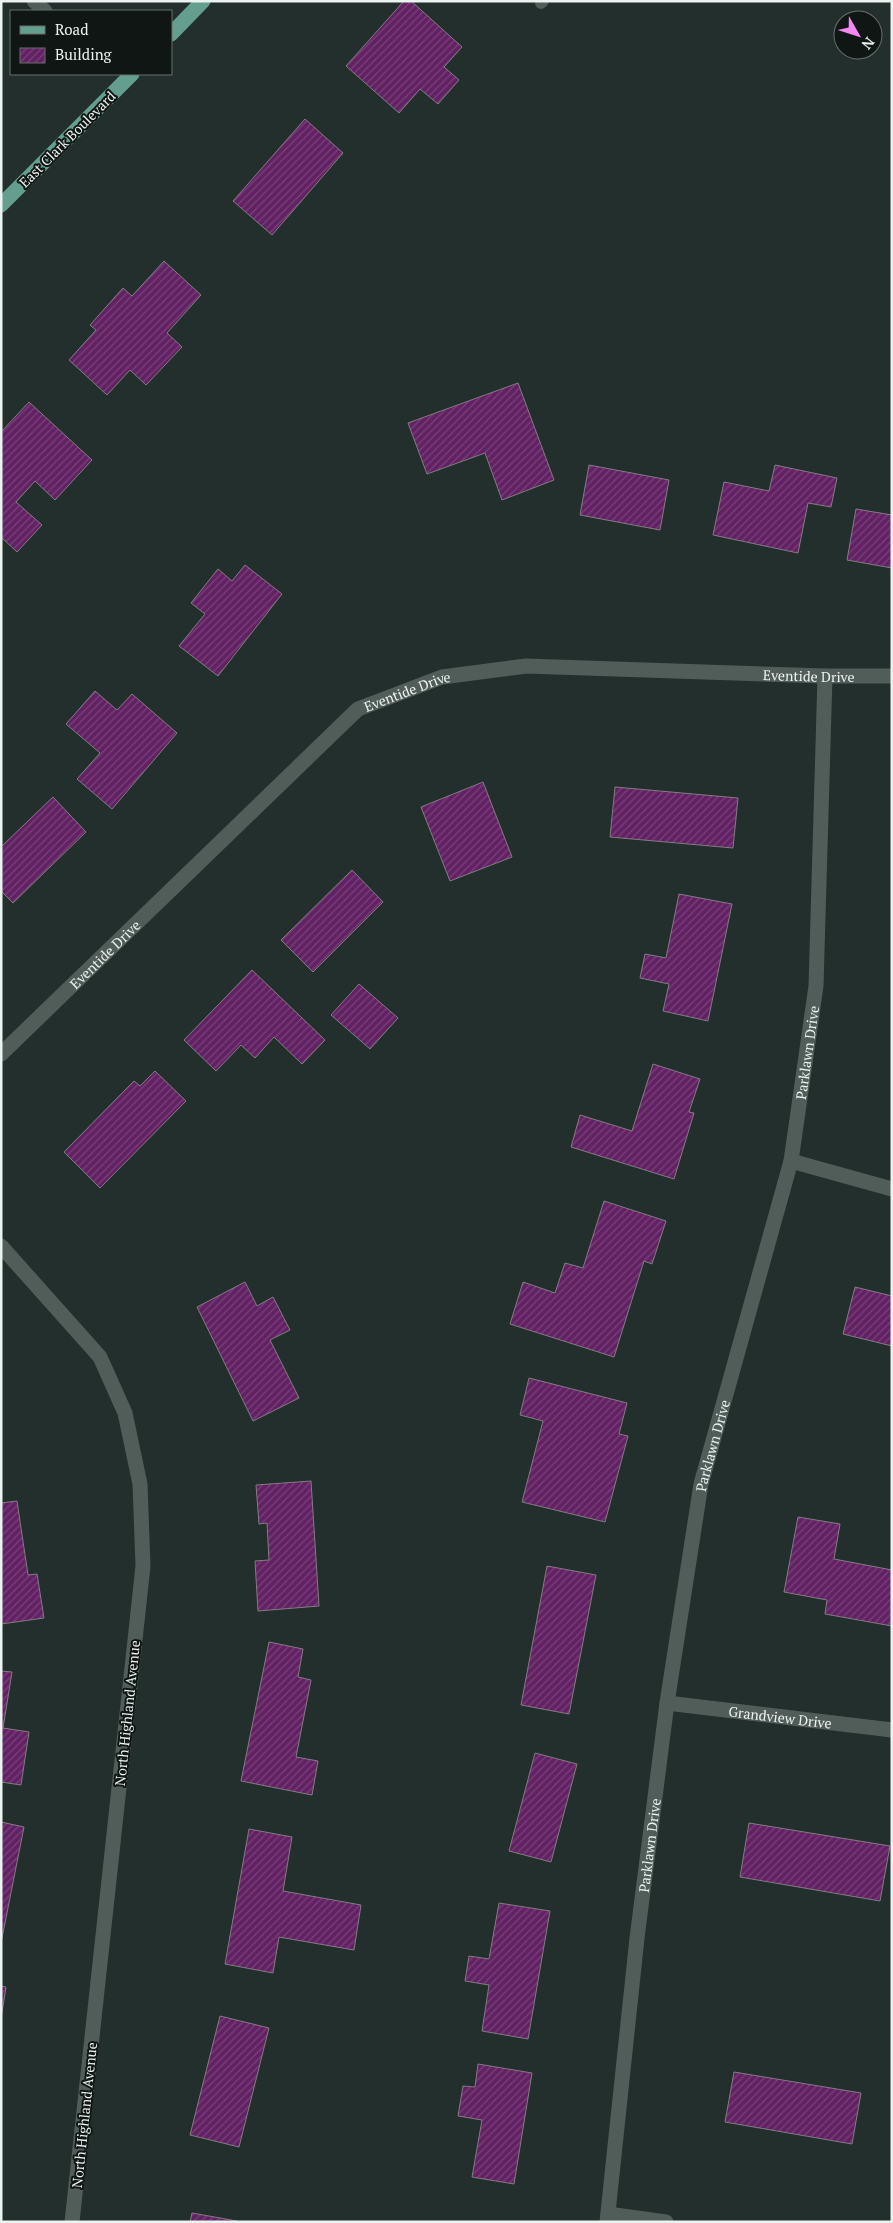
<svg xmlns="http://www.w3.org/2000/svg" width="893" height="2223" font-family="'PT Serif',serif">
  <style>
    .building { fill: url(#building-hatch); stroke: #847b84 }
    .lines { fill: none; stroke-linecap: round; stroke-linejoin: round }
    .lane { stroke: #505d59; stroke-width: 12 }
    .street { stroke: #505d59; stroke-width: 15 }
    .secondary { stroke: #505d59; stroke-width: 15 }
    .primary { stroke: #649e8f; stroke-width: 15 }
    .labels { text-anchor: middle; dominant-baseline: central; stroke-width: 4; stroke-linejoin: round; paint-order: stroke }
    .street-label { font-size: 14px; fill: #ebf3f0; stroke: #101614 }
  </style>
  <defs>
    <pattern id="building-hatch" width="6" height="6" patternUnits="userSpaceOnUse" patternTransform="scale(1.25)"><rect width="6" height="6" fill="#622163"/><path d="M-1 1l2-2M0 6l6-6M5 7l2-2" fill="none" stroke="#79427a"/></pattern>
  </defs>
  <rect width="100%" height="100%" fill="#232f2c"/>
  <path class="building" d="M404 1H411L462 47 444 67 459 80 438 104 420 89 399 113 346 66Z
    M305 119 343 153 272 235 233 201Z
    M164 261 201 295 167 333 182 347 146 385 130 370 107 395 69 360 96 330 90 325 123 288 132 296Z
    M518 383 554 480 502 500 485 453 427 474 408 423Z
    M29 402 92 460 55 500 35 481 16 502 42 525 17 552 1 537V432Z
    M589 465 669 480 660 530 580 515Z
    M775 465 837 478 831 507 808 503 798 553 713 535 724 482 769 491Z
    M856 509 892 515V568L847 560Z
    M245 565 282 594 218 676 179 646 205 614 191 603 218 569 232 581Z
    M95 691 117 710 132 694 177 733 112 809 77 779 100 753 66 724Z
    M483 782 512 857 450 881 421 807Z
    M615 787 738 798 733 848 610 837Z
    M53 797 86 832 13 903 1 891V847Z
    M352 870 383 902 313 972 281 940Z
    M679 894 732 904 708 1021 663 1011 669 984 640 978 645 954 666 958Z
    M252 970 325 1040 302 1064 274 1037 255 1058 241 1045 216 1071 184 1040Z
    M359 984 398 1018 370 1049 331 1015Z
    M653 1064 700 1079 689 1112 694 1113 674 1179 571 1147 580 1115 632 1131Z
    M155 1071 186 1101 100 1188 64 1152 134 1081 140 1086Z
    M604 1201 666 1221 652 1264 644 1261 614 1357 510 1324 523 1282 555 1293 565 1263 583 1268Z
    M245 1282 257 1306 273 1297 290 1330 270 1340 299 1398 253 1421 197 1307Z
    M855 1287 892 1296V1346L843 1334Z
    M529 1378 627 1403 619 1434 628 1436 605 1522 522 1502 543 1421 520 1415Z
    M311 1481 319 1606 258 1611 255 1561 269 1560 267 1523 259 1524 256 1485Z
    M17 1501 28 1575 37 1574 44 1618 1 1624V1503Z
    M798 1517 840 1524 834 1559 892 1570V1626L825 1614 827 1600 784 1592Z
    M547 1566 596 1575 569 1714 521 1705Z
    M269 1642 303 1649 298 1677 311 1680 296 1757 318 1761 312 1795 241 1781Z
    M1 1671 12 1672 3 1728 29 1732 21 1785 1 1782Z
    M535 1753 577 1764 551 1862 509 1851Z
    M1 1822 24 1827 1 1943Z
    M749 1823 890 1846 880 1901 740 1877Z
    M249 1829 292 1837 283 1891 361 1905 354 1950 279 1937 273 1973 225 1964Z
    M499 1903 550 1911 528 2039 482 2031 489 1985 465 1981 469 1956 489 1959Z
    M1 1986 6 1987 1 2019Z
    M220 2016 269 2028 239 2147 190 2135Z
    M478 2064 532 2073 514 2184 472 2177 482 2120 458 2116 463 2086 475 2087Z
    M734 2072 861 2093 852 2144 725 2122Z
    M192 2213 237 2221V2222H190Z"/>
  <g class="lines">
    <path class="lane" d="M541 3 543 1"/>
    <g class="street">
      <path d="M34 1 45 11"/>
      <path id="s1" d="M1 1054 358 709 442 677 526 666 825 676H892"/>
      <path d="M791 1161 892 1189"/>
      <path id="s2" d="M667 1703 892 1730"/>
      <path d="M608 2214 666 2222"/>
      <path id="s3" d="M607 2222 637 1938 667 1703 701 1484 791 1161 816 986 825 676"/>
    </g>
    <path class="secondary" d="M1 1246 100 1357 125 1413 140 1484 143 1566 72 2222"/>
    <path class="primary" d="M171 34 203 1
      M1 205 132 74"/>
  </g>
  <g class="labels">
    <g class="street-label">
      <text transform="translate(67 139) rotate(-45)">East Clark Boulevard</text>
      <text stroke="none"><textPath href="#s1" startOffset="954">Eventide Drive</textPath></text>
      <text stroke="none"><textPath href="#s1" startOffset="549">Eventide Drive</textPath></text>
      <text stroke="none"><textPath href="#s1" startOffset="144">Eventide Drive</textPath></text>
      <text stroke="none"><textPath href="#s3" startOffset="1189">Parklawn Drive</textPath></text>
      <text stroke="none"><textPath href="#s3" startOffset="784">Parklawn Drive</textPath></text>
      <text transform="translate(127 1713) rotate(-84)">North Highland Avenue</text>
      <text stroke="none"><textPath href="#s2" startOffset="114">Grandview Drive</textPath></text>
      <text stroke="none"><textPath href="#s3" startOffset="379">Parklawn Drive</textPath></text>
      <text transform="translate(84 2115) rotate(-84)">North Highland Avenue</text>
    </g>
  </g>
  <rect width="893" height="2223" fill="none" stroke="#ebf3f0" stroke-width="5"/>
  <rect x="10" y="10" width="162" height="65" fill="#101614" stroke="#686e6c"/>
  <rect x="20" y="26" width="25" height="8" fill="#649e8f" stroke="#686e6c"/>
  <text x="55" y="35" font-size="15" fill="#ebf3f0">Road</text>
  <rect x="20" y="48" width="25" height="15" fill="url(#building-hatch)" stroke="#686e6c"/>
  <text x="55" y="60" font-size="15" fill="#ebf3f0">Building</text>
  <g transform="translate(858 35) rotate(129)"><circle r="24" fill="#101614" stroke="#686e6c"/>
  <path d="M0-4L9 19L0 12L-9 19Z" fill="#f38af1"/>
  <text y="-8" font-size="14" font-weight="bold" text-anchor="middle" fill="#ebf3f0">N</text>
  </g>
</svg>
